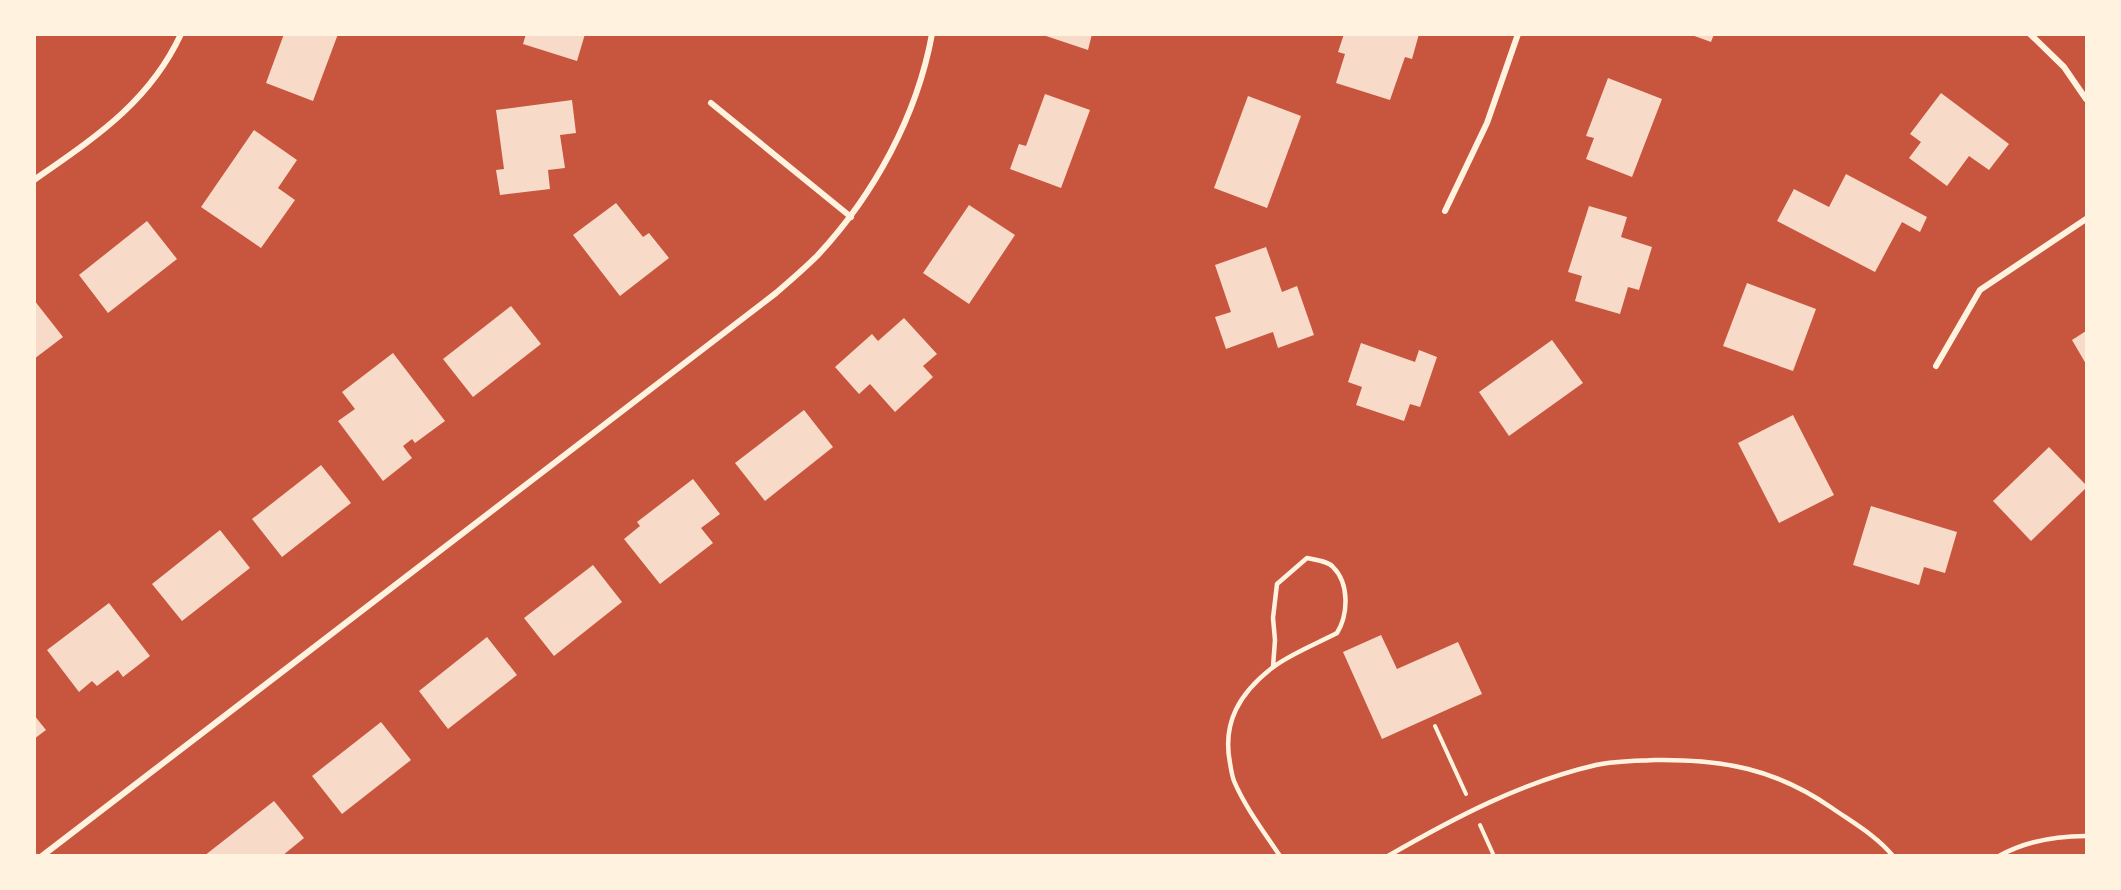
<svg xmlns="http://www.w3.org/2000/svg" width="2121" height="890" font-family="Commissioner,sans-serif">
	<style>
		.building { fill: #f7dbc8 }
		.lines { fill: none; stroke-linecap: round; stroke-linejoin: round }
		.path { stroke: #fff3e0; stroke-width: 4 }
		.service { stroke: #fff3e0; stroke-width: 4.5 }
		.minor { stroke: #fff3e0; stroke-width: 6 }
	</style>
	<rect width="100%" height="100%" fill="#c8553d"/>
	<g class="building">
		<polygon points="284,34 338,34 313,101 266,83"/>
		<polygon points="526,34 585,34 577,61 523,44"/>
		<polygon points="1040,34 1092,34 1088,50"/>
		<polygon points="1344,34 1419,34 1412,59 1405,57 1390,100 1336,83 1345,54 1338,52"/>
		<polygon points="1689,34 1714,34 1711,42"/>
		<polygon points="1608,78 1662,99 1632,177 1586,159 1594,138 1586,136"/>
		<polygon points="1941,93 2009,144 1989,170 1969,156 1947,186 1909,158 1921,142 1910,134"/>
		<polygon points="1045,94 1090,110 1061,188 1010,169 1019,144 1026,146"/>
		<polygon points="1248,96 1301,116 1267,208 1214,188"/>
		<polygon points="572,100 576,133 560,135 565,168 548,170 550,189 500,195 496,170 504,169 496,110"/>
		<polygon points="254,130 297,160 278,188 295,200 261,248 201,207"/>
		<polygon points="1846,174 1927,217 1920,232 1902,222 1875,272 1777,221 1794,189 1829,207"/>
		<polygon points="616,203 643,237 649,233 669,258 620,296 573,235"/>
		<polygon points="969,205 1015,235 969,304 923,273"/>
		<polygon points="1589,206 1627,217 1621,237 1652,247 1639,290 1628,287 1620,314 1575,301 1582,276 1568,272"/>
		<polygon points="147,221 177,259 108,313 79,275"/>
		<polygon points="1266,247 1282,292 1297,286 1314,335 1278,348 1273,332 1226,349 1215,317 1231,312 1215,265"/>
		<polygon points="1747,283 1816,309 1793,371 1723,346"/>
		<polygon points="34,300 63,337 34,359"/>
		<polygon points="511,306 541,344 473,397 443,359"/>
		<polygon points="904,318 937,354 923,366 933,377 895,412 870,384 859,394 835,367 872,334 878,341"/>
		<polygon points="2086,331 2086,364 2072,340"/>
		<polygon points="1552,340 1583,383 1509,436 1479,392"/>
		<polygon points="1361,343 1415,362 1419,350 1437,357 1420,407 1410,404 1404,421 1356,405 1362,387 1348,382"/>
		<polygon points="393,353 445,421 415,443 412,439 403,446 412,458 383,481 338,421 355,409 342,392"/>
		<polygon points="804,410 833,447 765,501 735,463"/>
		<polygon points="1793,415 1834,495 1779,523 1738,443"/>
		<polygon points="2049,447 2086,485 2086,488 2031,541 1993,501"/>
		<polygon points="321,465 351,503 282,557 252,519"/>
		<polygon points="693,479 720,514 701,528 713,543 660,584 624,539 640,526 637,522"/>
		<polygon points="1871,506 1957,532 1945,573 1924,567 1919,585 1853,565"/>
		<polygon points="220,530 250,568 182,621 152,584"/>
		<polygon points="593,565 622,602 554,656 524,618"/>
		<polygon points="109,603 150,656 123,677 118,670 97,686 92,681 79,692 47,650"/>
		<polygon points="1381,635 1397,669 1458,642 1482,694 1382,739 1343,652"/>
		<polygon points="487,637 517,675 448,729 419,691"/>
		<polygon points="34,715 46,730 34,739"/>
		<polygon points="381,722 411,760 342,814 312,776"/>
		<polygon points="274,801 304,838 282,856 204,856"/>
	</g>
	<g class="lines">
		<g class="path">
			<polyline points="1435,726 1466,794"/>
			<polyline points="1480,825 1494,856"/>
		</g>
		<g class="service">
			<path d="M1273 667 1275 640 1273 618 1277 584 1307 558C1315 560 1328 561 1333 567 1350 584 1348 615 1337 633 1318 643 1288 655 1272 668 1240 693 1222 722 1230 763 1231 769 1232 776 1234 781 1245 807 1264 832 1280 856"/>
			<path d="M1388 856C1454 818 1522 782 1596 765 1615 761 1636 761 1655 760 1723 759 1776 769 1832 808 1852 822 1877 836 1893 856"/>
			<path d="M1999 856C2026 841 2056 836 2086 836"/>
		</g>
		<g class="minor">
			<polyline points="2030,34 2064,67 2086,99"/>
			<polyline points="711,103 851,217"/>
			<path d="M34 180C94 138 149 103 181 34"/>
			<polyline points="1445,211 1487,123 1518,34"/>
			<polyline points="1936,366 1980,290 2086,219"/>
			<path d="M42 856 776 293C790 281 804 269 817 256 874 195 917 116 932 34"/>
		</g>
	</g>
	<rect width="2121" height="890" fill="none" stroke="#fff3e0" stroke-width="72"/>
</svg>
